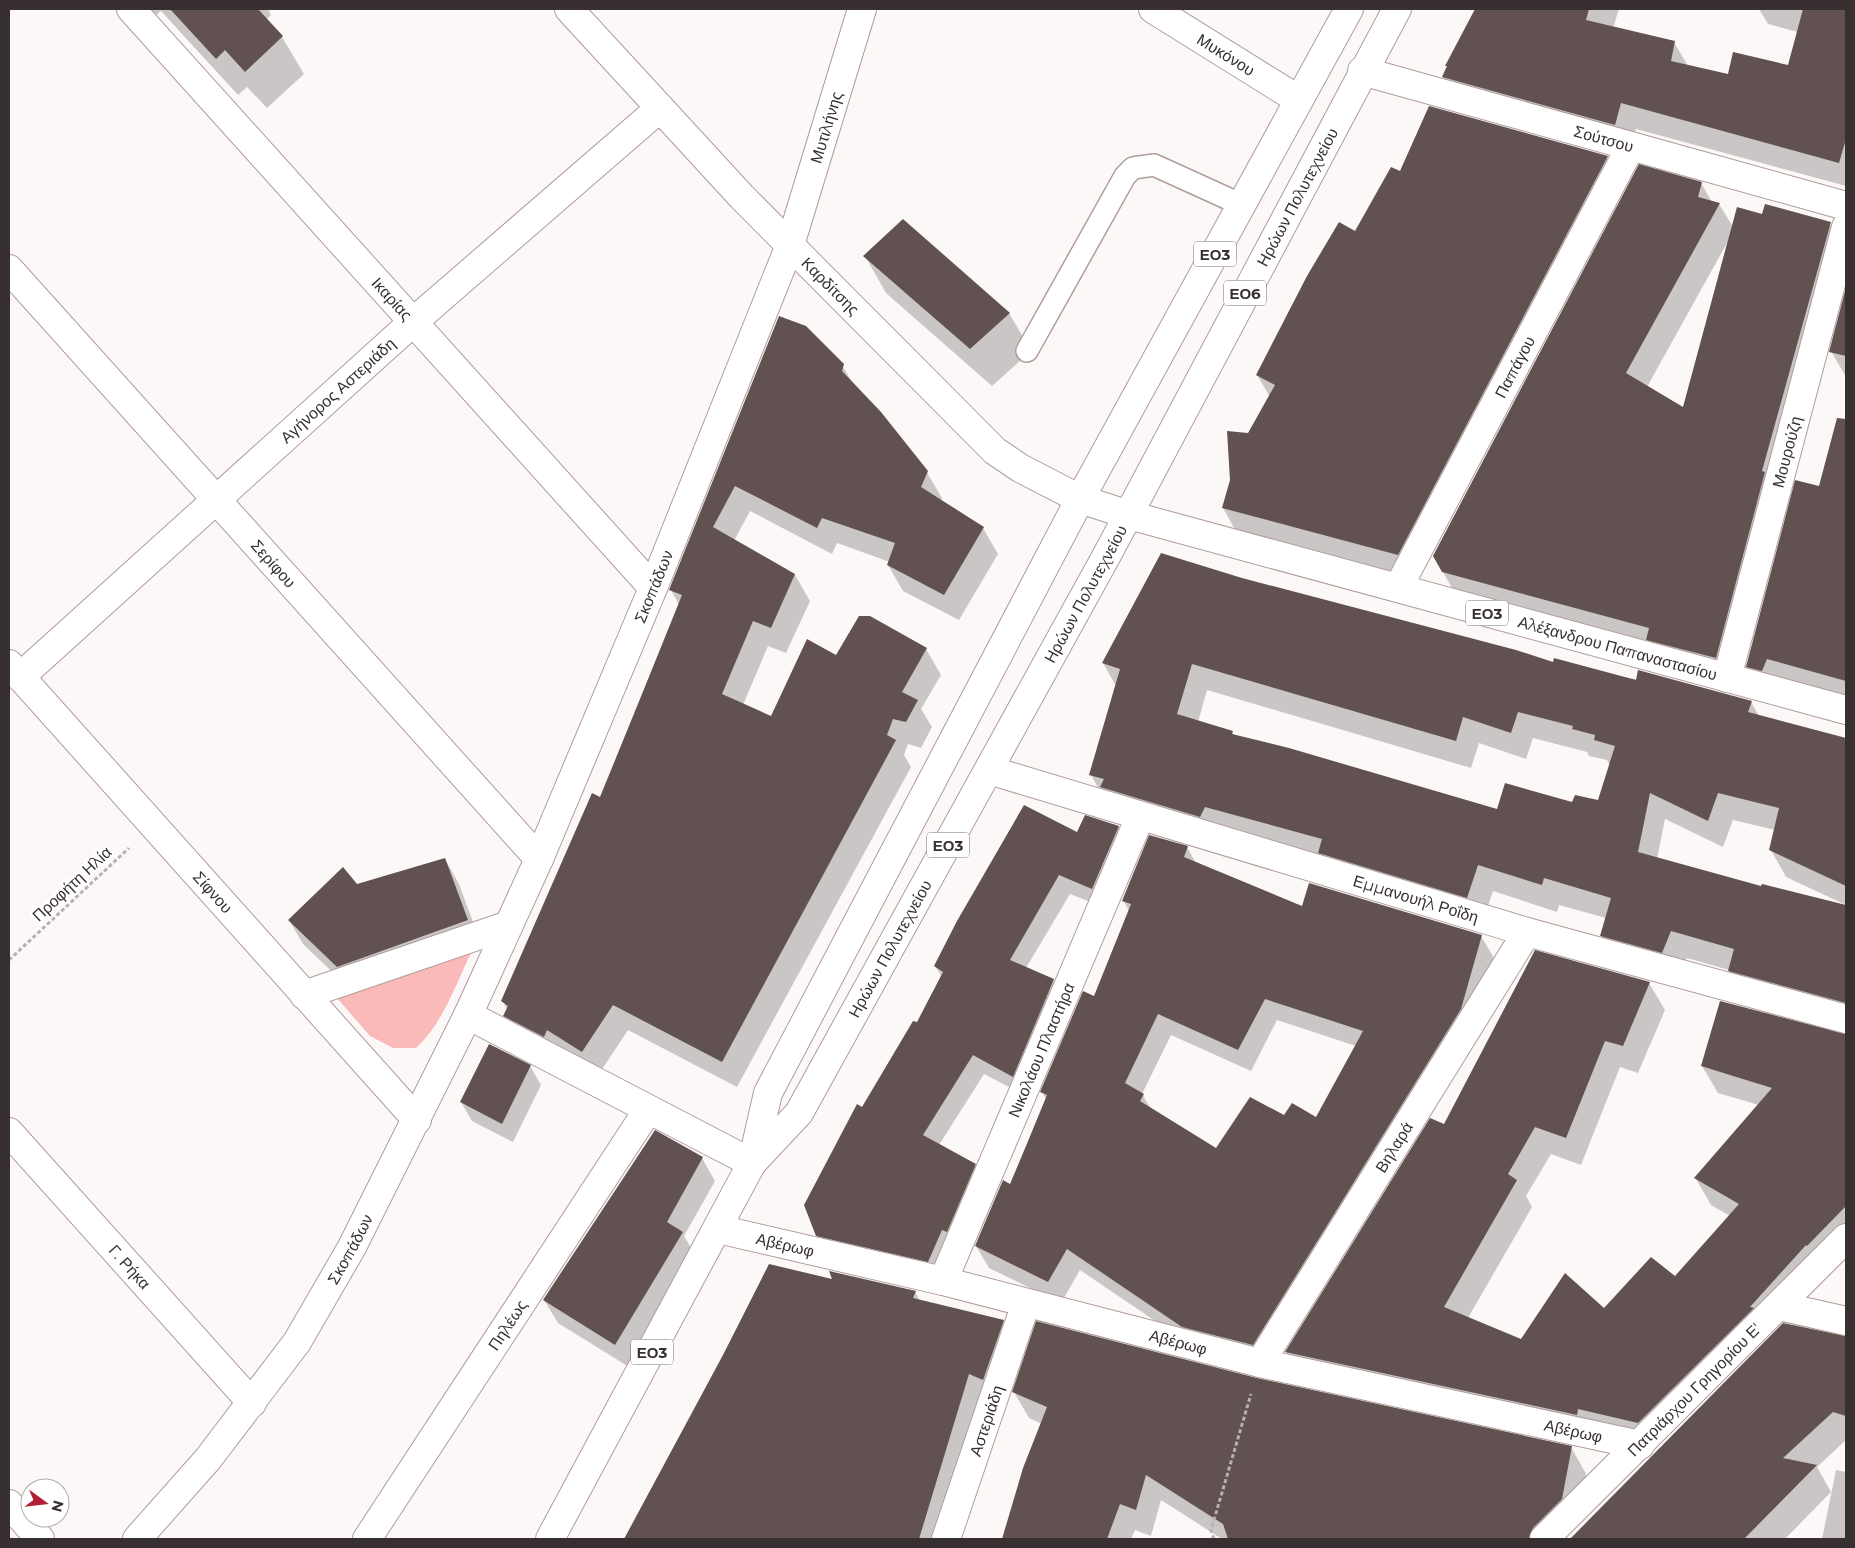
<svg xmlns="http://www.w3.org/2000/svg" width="1855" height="1548" font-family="Montserrat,sans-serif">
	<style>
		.green { fill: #fabab9 }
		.shadow { fill: #0003; fill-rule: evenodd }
		.building { fill: #625151; fill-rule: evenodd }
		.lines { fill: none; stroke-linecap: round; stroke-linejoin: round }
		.lane-casing { stroke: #af9c9b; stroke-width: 24 }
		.street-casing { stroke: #af9c9b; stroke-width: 30 }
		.secondary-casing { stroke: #af9c9b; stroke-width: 30 }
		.primary-casing { stroke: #af9c9b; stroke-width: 30 }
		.path { stroke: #b7b1b1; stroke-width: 3; stroke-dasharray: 4 2.5; stroke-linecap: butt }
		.lane { stroke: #fff; stroke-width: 21 }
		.street { stroke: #fff; stroke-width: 28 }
		.secondary { stroke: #fff; stroke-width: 28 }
		.primary { stroke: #fff; stroke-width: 28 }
		.labels { text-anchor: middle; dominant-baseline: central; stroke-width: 5; stroke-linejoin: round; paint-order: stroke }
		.shield { fill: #fff; stroke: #746e6e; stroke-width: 1 }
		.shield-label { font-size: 15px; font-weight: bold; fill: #383030 }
		.street-label { font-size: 16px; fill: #383030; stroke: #fff }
	</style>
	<rect width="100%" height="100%" fill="#fdf8f8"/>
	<path class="green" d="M471 953C455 986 443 1023 416 1048H393L370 1036 337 998Z"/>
	<g class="shadow">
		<polygon points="150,9 268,9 271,15 266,20 282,37 304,74 267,108 247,87 238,95 161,11 156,15"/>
		<polygon points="1476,9 1619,9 1613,28 1674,42 1688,66 1729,76 1789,67 1798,32 1768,24 1759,9 1846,9 1846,186 1636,129 1630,151 1459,104 1443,77 1448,68 1446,65"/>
		<polygon points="1607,157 1622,183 1413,581 1238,535 1223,508 1248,435 1270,397 1257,375 1355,233 1400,173"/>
		<path d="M1701 183 1712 202 1719 204 1733 227 1763 216 1829 223 1844 249 1731 684 1458 599 1443 572ZM1727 243 1684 409 1647 387Z"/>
		<polygon points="865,256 1009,313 1031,351 992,386 886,293"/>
		<polygon points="1846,292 1846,377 1831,351"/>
		<polygon points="779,317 842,365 855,387 926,471 942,498 941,501 983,528 998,554 959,620 903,591 888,565 890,562 837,543 832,554 750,511 734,541 795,575 810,601 786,653 768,646 743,705 771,717 836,657 926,649 941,675 921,709 932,727 921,748 908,744 904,755 911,767 737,1087 628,1030 597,1077 520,1042 505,1016 507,1010 503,1001 601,798 679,605 671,590"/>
		<polygon points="1834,434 1846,437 1846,702 1762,692 1747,666 1820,488"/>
		<path d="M1241 579 1553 663 1751 702 1759 716 1846 739V905L1786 877 1771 850 1775 830 1733 820 1723 847 1665 819 1657 859 1762 887 1846 906V1025L1745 997 1729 970 1687 958 1678 979 1617 962 1602 936 1606 918 1559 905 1557 912 1493 891 1482 924 1106 802 1091 775 1116 686 1103 663ZM1207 690 1471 768 1479 743 1526 759 1533 738 1587 752 1589 756 1607 760 1610 766 1599 802 1498 811 1235 736 1232 732 1198 722Z"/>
		<polygon points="1119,827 1130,846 1103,907 1070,894 1026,968 1053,980 1065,999 1024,1095 984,1074 939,1145 975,1165 986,1185 939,1280 828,1254 817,1235 863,1108 917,1024 942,977 935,966 1078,834"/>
		<path d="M1187 847 1196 863 1302 908 1481 936 1494 958 1473 1031 1265 1366 1195 1348 1080 1270 1061 1303 989 1268 976 1246 1010 1186 1046 1099 1042 1092 1094 997 1129 911 1123 900ZM1277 1020 1356 1046 1316 1118 1216 1149 1151 1109 1142 1094 1171 1035 1251 1071Z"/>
		<polygon points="445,859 459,884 481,944 352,991 303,944 289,920 356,885"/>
		<polygon points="1649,983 1665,1010 1638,1073 1620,1067 1581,1165 1551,1154 1526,1196 1532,1207 1468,1318 1521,1341 1604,1310 1676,1278 1730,1216 1711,1205 1696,1179 1759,1105 1718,1093 1702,1066 1842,1035 1846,1035 1846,1248 1724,1376 1725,1378 1654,1449 1593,1435 1302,1379 1286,1352 1430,1120 1444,1125"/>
		<polygon points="530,1066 541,1085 513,1142 472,1121 461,1102"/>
		<polygon points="702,1158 715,1181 684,1236 696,1256 629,1367 558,1323 544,1300"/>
		<polygon points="770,1265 834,1280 915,1292 920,1301 1003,1322 1018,1348 942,1539 627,1539"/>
		<polygon points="1846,1337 1846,1440 1817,1467 1831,1492 1785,1539 1571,1539 1733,1374"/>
		<polygon points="1256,1379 1571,1447 1586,1474 1577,1526 1563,1539 1222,1539 1161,1500 1151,1536 1135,1530 1131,1539 1003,1539 1024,1469 1042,1424 1029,1418 1014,1392"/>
		<polygon points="1836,1470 1846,1472 1846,1539 1822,1539"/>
	</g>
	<g class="building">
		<polygon points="170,9 258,9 283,36 245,72 225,50 216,59"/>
		<polygon points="1475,9 1589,9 1586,20 1675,41 1671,61 1728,74 1733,52 1788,65 1803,9 1846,9 1846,139 1839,163 1621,103 1615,125 1442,77 1447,66 1445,66"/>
		<polygon points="1429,106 1608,156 1398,555 1222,508 1230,480 1227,431 1248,433 1275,385 1256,375 1307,276 1339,222 1355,231 1391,167 1400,171"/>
		<polygon points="1639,164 1702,182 1698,197 1720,203 1626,373 1683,407 1737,207 1762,214 1765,204 1831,222 1762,471 1765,472 1716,658 1646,640 1649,628 1442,572 1433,556"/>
		<polygon points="903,219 1010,313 970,349 863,256"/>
		<polygon points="1846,287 1846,356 1829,352"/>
		<polygon points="779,316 806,326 844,364 842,371 881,412 928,471 921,487 984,527 944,595 887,565 895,543 822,518 817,528 735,486 713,527 795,574 771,628 753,621 722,694 771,716 807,639 836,655 859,616 870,616 927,648 902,692 918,700 906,722 893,719 887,735 896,740 722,1062 613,1005 582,1052 547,1030 544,1037 503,1016 508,1006 501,1001 592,793 600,797 642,694 682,595 669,590"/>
		<polygon points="1837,418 1846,419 1846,681 1767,659 1762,671 1746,667 1795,480 1819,486"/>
		<path d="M1161 553 1242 578 1516 650 1553 662 1554 658 1636 680 1638 670 1752 701 1748 712 1846 738V886L1769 850 1779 808 1718 793 1708 821 1650 793 1638 852 1761 886 1762 884 1846 905V1003L1728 971 1734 949 1671 931 1662 953 1600 936 1611 898 1544 878 1542 885 1478 865 1467 898 1318 853 1322 839 1205 807 1200 817 1100 787 1104 779 1089 775 1120 669 1102 663ZM1192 664 1456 741 1463 717 1511 733 1518 712 1573 726 1572 729 1595 735 1594 740 1615 746 1598 800 1575 795 1572 802 1505 783 1497 809 1289 748 1232 734 1233 731 1177 714Z"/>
		<polygon points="1024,805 1077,832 1085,815 1119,826 1092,889 1059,875 1010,960 1054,979 1013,1077 973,1055 923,1135 976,1164 947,1232 942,1230 928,1262 816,1236 804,1205 857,1104 862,1107 913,1021 917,1022 943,972 934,966 957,921"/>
		<path d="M1149 835 1188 846 1184 857 1302 906 1309 883 1482 935 1461 1009 1253 1345 1182 1327 1067 1249 1048 1282 975 1246 1003 1180 1010 1184 1026 1146 1047 1095 1040 1092 1083 991 1094 996 1131 904 1122 901ZM1265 999 1363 1031 1316 1117 1292 1103 1284 1115 1250 1097 1216 1148 1140 1101 1144 1094 1125 1083 1158 1014 1238 1050Z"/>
		<polygon points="445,858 468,920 337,967 288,920 343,867 357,884"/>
		<polygon points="1535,950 1650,982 1623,1046 1605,1041 1566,1138 1535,1127 1508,1174 1517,1180 1444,1307 1521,1339 1565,1273 1604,1308 1651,1257 1675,1276 1739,1204 1694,1178 1772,1088 1701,1066 1720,1001 1846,1034 1846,1206 1807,1246 1806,1245 1750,1307 1754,1308 1638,1423 1578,1409 1577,1415 1285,1352 1430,1118 1444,1124"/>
		<polygon points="489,1044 531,1065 502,1124 460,1102"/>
		<polygon points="655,1130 703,1157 667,1222 683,1232 615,1345 543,1300"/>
		<polygon points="769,1264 832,1279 829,1271 916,1291 913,1298 1004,1320 983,1380 969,1374 919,1539 624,1539 723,1355"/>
		<polygon points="1036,1321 1257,1378 1572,1446 1562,1499 1533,1528 1529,1539 1228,1539 1223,1524 1146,1475 1136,1510 1120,1504 1107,1539 1002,1539 1023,1468 1047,1407 1012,1392"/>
		<polygon points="1783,1323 1846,1336 1846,1416 1833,1412 1783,1458 1817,1465 1744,1539 1570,1539"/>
	</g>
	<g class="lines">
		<defs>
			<polyline id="lane" points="1027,351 1125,176 1133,168 1154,165 1242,205"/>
			<g id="street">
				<path id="s1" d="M131 9 653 588"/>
				<path id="s2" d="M1153 9 1299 100"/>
				<path id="s3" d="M1362 71 1846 206"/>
				<path id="s4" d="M9 269 539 859"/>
				<path id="s5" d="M1398 588 1631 146"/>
				<path id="s6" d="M9 664 417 1120"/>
				<path id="s7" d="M20 677 413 322 660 108"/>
				<path id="s8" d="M1727 678 1846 227"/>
				<path id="s9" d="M989 770 1527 932 1846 1019"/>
				<polyline points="304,995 509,925"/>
				<polyline points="468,1015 752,1163"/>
				<path id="s10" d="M9 1132 252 1403"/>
				<path id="s11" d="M718 1229 943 1281 1260 1363 1640 1445"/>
				<path id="s12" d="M943 1281 1140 817"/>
				<polyline points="1779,1306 1846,1321"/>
				<path id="s13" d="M1260 1363 1527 932"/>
				<polyline points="9,1504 40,1539"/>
				<path id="s14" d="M137 1539 208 1459 297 1342 352 1247 468 1015 539 859 653 588 790 245 862 9"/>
				<path id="s15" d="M367 1539 648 1110"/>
				<path id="s16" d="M946 1539 1026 1303"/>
				<path id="s17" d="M1544 1539 1846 1238"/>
			</g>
			<g id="secondary">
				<path id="s18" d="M569 9 742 197 995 451 1020 468 1080 499"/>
			</g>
			<g id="primary">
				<path id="s19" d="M1080 499 1129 515 1846 710"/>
				<path id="s20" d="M753 1162 799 1113 1108 553 1397 9"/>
				<polyline points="550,1539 752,1163 768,1093 1080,499 1349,9"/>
			</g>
		</defs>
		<use href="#lane" class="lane-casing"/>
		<use href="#street" class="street-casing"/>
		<use href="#secondary" class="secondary-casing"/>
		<use href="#primary" class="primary-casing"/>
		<g class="path">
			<polyline points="9,960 129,848"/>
			<polyline points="1214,1539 1211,1530 1251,1394"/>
		</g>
		<use href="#lane" class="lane"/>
		<use href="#street" class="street"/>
		<use href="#secondary" class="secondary"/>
		<use href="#primary" class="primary"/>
	</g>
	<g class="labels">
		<g class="shield">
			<rect x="1194" y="241.5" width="42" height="25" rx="4"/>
			<rect x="1224" y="280.5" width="42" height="25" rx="4"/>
			<rect x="1466" y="600.5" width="42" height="25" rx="4"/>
			<rect x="927" y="832.5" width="42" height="25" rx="4"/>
			<rect x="631" y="1339.5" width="42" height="25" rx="4"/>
		</g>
		<g class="shield-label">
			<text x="1215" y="254">ΕΟ3</text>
			<text x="1245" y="293">ΕΟ6</text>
			<text x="1487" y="613">ΕΟ3</text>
			<text x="948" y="845">ΕΟ3</text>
			<text x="652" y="1352">ΕΟ3</text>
		</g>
		<g class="street-label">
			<text stroke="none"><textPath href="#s2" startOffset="86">Μυκόνου</textPath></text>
			<text stroke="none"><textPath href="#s14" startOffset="1581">Μυτιλήνης</textPath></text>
			<text stroke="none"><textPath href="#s3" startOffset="251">Σούτσου</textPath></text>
			<text stroke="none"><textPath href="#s20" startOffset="1110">Ηρώων Πολυτεχνείου</textPath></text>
			<text stroke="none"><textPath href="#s18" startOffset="381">Καρδίτσης</textPath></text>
			<text stroke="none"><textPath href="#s1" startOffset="390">Ικαρίας</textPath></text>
			<text stroke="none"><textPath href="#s5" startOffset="250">Παπάγου</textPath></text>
			<text stroke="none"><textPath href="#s7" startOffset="428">Αγήνορος Αστεριάδη</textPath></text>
			<text stroke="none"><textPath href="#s8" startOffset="234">Μουρούζη</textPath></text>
			<text stroke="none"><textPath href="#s4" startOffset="396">Σερίφου</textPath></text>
			<text stroke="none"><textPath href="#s14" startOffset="1090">Σκοπάδων</textPath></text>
			<text stroke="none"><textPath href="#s20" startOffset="660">Ηρώων Πολυτεχνείου</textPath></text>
			<text stroke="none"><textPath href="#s19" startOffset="558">Αλέξανδρου Παπαναστασίου</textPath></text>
			<text transform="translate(72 884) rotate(-43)">Προφήτη Ηλία</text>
			<text stroke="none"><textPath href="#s6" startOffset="306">Σίφνου</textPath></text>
			<text stroke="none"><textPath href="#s9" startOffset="446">Εμμανουήλ Ροΐδη</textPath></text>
			<text stroke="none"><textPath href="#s20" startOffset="255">Ηρώων Πολυτεχνείου</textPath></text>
			<text stroke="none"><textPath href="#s12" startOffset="251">Νικολάου Πλαστήρα</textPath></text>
			<text stroke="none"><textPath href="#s13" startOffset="254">Βηλαρά</textPath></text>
			<text stroke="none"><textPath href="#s11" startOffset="69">Αβέρωφ</textPath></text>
			<text stroke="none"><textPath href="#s14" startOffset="361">Σκοπάδων</textPath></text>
			<text stroke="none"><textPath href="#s10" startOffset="181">Γ. Ρήκα</textPath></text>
			<text stroke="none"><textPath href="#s15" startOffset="256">Πηλέως</textPath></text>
			<text stroke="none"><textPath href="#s11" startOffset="474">Αβέρωφ</textPath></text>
			<text stroke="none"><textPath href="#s17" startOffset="212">Πατριάρχου Γρηγορίου Ε'</textPath></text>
			<text stroke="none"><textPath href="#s16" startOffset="125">Αστεριάδη</textPath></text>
			<text stroke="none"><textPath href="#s11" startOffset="879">Αβέρωφ</textPath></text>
		</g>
	</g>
	<rect width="1855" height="1548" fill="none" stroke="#383030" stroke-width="20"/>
	<g transform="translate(45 1503) rotate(105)"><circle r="24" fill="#ffffff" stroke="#afacac"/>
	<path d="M0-4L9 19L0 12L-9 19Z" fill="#b21f35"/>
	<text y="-8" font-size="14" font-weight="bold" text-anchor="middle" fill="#383030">N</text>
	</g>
</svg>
